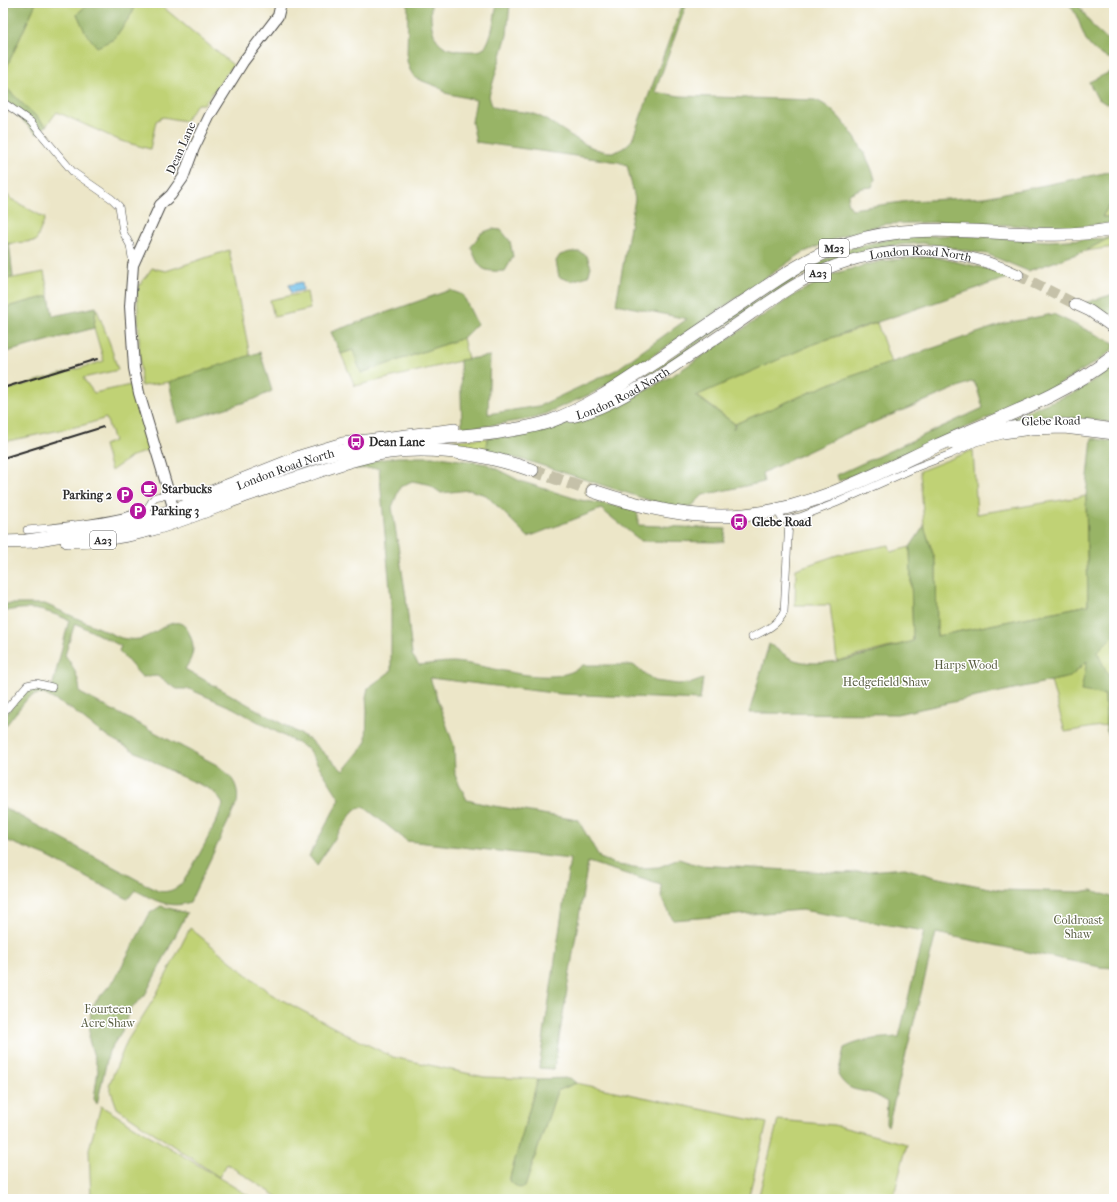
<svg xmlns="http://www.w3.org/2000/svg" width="1117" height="1202" font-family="'IM FELL French Canon',serif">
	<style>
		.green { fill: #c0d275; stroke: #767e50 }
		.forest { fill: #98b466; stroke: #627048 }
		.water { fill: #6cbde7; stroke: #4c7489 }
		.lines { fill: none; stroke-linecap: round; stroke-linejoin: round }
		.primary-tunnel { stroke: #c5c1a9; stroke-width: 11; stroke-dasharray: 11 5.5; stroke-linecap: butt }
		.highway-tunnel { stroke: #c5c1a9; stroke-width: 13; stroke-dasharray: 13 6; stroke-linecap: butt }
		.street-casing { stroke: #484743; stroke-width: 8 }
		.secondary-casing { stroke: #484743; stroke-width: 12 }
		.primary-casing { stroke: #484743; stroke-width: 12 }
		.highway-casing { stroke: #484743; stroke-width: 14 }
		.street { stroke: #fff; stroke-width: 7 }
		.secondary { stroke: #fff; stroke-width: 10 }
		.primary { stroke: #fff; stroke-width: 11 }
		.highway { stroke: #fff; stroke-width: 13 }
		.rail { stroke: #2b2b2b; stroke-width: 2 }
		.labels { text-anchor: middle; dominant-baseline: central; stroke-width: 3; stroke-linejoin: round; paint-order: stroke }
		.shield { fill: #fff; stroke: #6b6b6b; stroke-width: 1 }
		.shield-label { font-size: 11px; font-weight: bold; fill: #2b2b2b }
		.street-label { font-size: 12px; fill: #2b2b2b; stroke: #fff }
		.poi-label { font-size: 12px; font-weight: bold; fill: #2b2b2b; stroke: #fff; text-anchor: start }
		.park-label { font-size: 12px; fill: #585d41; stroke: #fff }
	</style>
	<rect width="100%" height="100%" fill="#fff"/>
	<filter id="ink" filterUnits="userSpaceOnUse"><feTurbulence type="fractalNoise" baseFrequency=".025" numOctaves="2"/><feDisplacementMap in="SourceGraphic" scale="8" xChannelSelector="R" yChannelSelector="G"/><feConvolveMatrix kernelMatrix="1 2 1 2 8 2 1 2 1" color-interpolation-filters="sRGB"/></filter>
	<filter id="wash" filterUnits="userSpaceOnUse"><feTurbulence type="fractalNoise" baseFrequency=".012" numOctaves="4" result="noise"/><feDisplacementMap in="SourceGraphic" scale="16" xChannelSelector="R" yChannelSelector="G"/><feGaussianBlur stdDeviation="0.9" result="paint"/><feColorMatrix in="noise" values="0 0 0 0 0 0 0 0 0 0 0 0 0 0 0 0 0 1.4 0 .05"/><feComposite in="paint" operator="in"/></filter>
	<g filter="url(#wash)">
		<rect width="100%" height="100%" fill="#ece6c8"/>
		<g class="green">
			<polygon points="36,3 89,3 77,14 98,46 114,39 133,12 134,3 158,3 233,65 204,104 197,104 185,121 163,117 156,121 150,149 121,141 57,112 46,126 3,85 3,75"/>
			<polygon points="3,190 11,199 45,218 36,241 3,244"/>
			<polygon points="1114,204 1114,217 1102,217 1108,207"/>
			<polygon points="1114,237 1114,247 1085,251 1109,238"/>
			<polygon points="229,250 250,356 169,382 141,386 137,289 152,268 166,271"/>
			<polygon points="44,272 49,296 3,308 3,280"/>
			<polygon points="307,292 310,309 274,317 270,300"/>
			<polygon points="96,307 110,344 118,370 83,378 94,393 135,384 152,450 132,456 111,471 104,445 114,441 106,418 84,425 3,442 3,391 104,361 94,328"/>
			<polygon points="877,323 891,363 832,383 735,424 696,395 816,343"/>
			<polygon points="463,338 468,359 355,386 341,354 353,350 361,373"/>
			<polygon points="487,438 486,451 418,443"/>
			<polygon points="973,450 977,514 1086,496 1088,605 937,636 936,563 924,526 920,471"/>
			<polygon points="889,545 891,552 910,547 913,641 837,661 830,605 795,605 796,569 837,555"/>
			<polygon points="1114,635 1114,687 1096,652"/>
			<polygon points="1088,660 1105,695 1106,725 1065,732 1051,681 1070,677"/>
			<polygon points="190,928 271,994 350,1036 393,1057 484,1077 538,1079 509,1181 525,1187 557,1091 576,1083 767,1123 748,1199 281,1199 227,1164 219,1177 117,1108 109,1085 127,1041 155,997"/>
			<polygon points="101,1106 254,1199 91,1199 89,1149"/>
			<polygon points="778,1120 834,1125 907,1144 893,1199 758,1199"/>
		</g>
		<g class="forest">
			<polygon points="10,3 36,3 3,75 3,23"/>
			<polygon points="89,3 134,3 133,12 114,39 97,47 85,32 77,14"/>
			<path d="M408 3H431C430 32 433 51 466 51 472 51 480 52 484 48 492 40 495 14 497 3H510L507 35 489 96 492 106C504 112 520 110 534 114 558 123 586 152 611 152 620 152 626 146 632 140L683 3H687L655 92 680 96 815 100C840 108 868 154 875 179L872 187 862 188 849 194 847 202 852 209 909 201 985 197 1114 171V204L1108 207 1102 217H1114V223L1060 229 1009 225 941 222 884 224 845 235 802 253 648 359 593 393 535 418 487 426 462 428 460 360 490 356 488 414 539 406 616 370 687 319 616 304 635 199 627 165 618 162 476 142 472 122 476 100 445 93 441 88 415 78 410 70 407 61Z"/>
			<path d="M1068 3H1077L1094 28 1114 46V60C1076 49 1088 26 1068 3Z"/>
			<polygon points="1110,72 1114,73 1114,103 1106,104 1097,98 1089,82"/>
			<polygon points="3,85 46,126 37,134 11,110 3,115"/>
			<path d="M492 229 501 230 510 241 513 257 505 271C481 272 480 270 471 247L481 233Z"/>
			<polygon points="960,235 1048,241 1109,238 1085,251 1028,271 987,254 922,243 888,246 839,258 799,277 645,378 637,381 804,268 851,248 898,237"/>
			<polygon points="9,243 13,277 3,280 3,244"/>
			<polygon points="570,252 580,252 587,256 591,267 588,276 571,281 559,277 556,261 560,255"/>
			<polygon points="931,256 992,270 1007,278 816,343 696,396 735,424 733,429 737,423 832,383 1006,323 1053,314 1114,343 1114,348 1101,359 1040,396 852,476 839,481 837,475 983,408 977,388 973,381 841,436 762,473 764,482 703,495 691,507 673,508 531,462 486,451 487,438 529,433 583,420 639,394 675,374 796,294 836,273 882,261"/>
			<polygon points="450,290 463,295 477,324 463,338 361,373 353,350 341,354 331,332"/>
			<polygon points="1114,294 1114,321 1084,303"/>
			<polygon points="49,296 53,316 96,307 94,328 3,353 3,308"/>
			<polygon points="260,352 272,391 255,399 178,423 169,382"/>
			<path d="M1114 366V423C1076 417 1038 418 1000 422L1078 391Z"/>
			<path d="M1092 438 1114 442V635L1097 652 1114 687V743L1106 730 1105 695 1081 691 1087 661 1070 677 897 714 749 713 769 644C776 648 783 654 790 658 819 673 882 650 913 641L910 547 924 526 936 563 937 636 1088 605 1086 496Z"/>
			<path d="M397 457H439L487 464 520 481 580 500 635 509 638 515V525L726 529 724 542 641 541 601 509 528 537 486 495 469 490 441 493 428 484 412 481 400 487 392 507 406 597 412 655 419 665C430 664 442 662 453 662 490 664 553 691 583 665H633L655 681 678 684 692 683 703 679 700 700 561 694 430 678 454 746 455 775 467 800 488 805 578 820 600 858 618 865 641 868 659 867 679 859 697 865 845 873 905 868 934 877 1000 890 1080 892 1092 890 1114 898V968L1100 967 936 933 888 1126 886 1123 887 1102C883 1099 878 1096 873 1094 856 1088 849 1093 838 1075L844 1048C862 1039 879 1038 899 1037L924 931 802 910 673 920 662 898 661 885 588 862 554 1069 539 1068 570 859 407 841 364 807 354 810 317 865 309 856 340 799 308 749 233 708 189 689H177L157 676 142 677 119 651 121 646 75 623 65 655C74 667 79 678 80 693L217 765C230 775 240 784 237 803L190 902C170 910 152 899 135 890L128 899 46 856 3 839V807L158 891C167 893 175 890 181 884 189 876 221 815 223 804L216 794 208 788 180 776 103 734 71 709 44 694 34 695 27 699 3 729V719L19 697 32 688 40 686 52 688 69 620C45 610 29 605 3 612V604H45L121 638C127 639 133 640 139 639 159 635 180 605 191 638 196 649 191 660 185 669L309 739 343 771 366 743 367 710 366 697 368 688 391 671V600L379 468 355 469 360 463Z"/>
			<polygon points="161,906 187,913 145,995 130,1009 122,1031 109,1051 97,1104 94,1099 98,1070 89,1040 91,1007 115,979 150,913"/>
			<polygon points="570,1078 576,1083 557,1091 525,1187 519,1188 509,1181 538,1079"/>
		</g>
		<polygon class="water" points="302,282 303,290 291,293 289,285"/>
	</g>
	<g filter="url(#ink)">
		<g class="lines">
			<polyline class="primary-tunnel" points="1018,275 1075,304"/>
			<polyline class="highway-tunnel" points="532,470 593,491"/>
			<defs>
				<g id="street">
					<polyline points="3,9 5,3"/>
					<polyline points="3,102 31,122 73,172 112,199 119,206 123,232 130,245 133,264"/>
					<polyline points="777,510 782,519 785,520 800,517 836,503 917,467 951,454 976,442 1003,435 1031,431 1064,430 1114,436"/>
					<path d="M27 530C49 528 134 520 148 507 151 504 152 499 155 497 169 493 176 497 191 497L302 453 342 441 455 427"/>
					<path d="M752 637C764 631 778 625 784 612L789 520"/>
					<polyline points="3,713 27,685 36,683 52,687"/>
				</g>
				<polyline id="secondary" points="176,517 139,393 134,368 130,306 133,265 160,205 171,195 183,178 194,148 210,115 243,62 278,16 281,3"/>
				<g id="primary">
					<polyline points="1075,304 1090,311 1114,328"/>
					<path id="s1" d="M572 417C602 410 629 393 656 378 688 357 720 336 751 314 775 298 798 281 824 270 887 243 957 245 1018 275"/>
					<path d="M953 444C969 439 985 433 1001 429 1037 421 1077 423 1114 429"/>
				</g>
				<g id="highway">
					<path d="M593 491C641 507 693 520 744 515 812 509 876 474 936 446 997 418 1061 398 1114 356"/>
					<path id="s2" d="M27 541C77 533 127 525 175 510 233 490 289 462 350 449 399 438 450 439 500 432 517 429 535 427 551 421 589 407 623 383 656 361 687 340 717 319 748 299 780 277 812 255 849 243 936 214 1026 246 1114 229"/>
					<path d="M67 541C135 541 182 520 244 496 266 488 288 481 310 474 336 465 362 456 389 452 437 446 487 455 532 470"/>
					<polyline points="3,542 35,541"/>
				</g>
			</defs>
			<use href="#street" class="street-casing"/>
			<use href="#secondary" class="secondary-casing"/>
			<use href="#primary" class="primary-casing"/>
			<use href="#highway" class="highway-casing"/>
			<use href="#street" class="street"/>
			<use href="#secondary" class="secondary"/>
			<use href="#primary" class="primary"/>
			<use href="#highway" class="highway"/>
			<g class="rail">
				<polyline points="3,388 97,359"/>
				<polyline points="3,458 103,427"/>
			</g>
		</g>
	</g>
	<defs>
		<symbol id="bus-disc" viewBox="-11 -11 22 22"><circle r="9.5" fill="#b5179e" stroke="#fff"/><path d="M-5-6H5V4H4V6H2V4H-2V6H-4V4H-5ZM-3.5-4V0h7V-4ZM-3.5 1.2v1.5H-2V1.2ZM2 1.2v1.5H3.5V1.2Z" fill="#fff"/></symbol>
		<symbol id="cafe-disc" viewBox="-11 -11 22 22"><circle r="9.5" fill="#b5179e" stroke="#fff"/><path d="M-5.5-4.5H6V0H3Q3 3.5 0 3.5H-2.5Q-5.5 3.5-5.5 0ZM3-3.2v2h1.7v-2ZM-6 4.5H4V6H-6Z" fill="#fff"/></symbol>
		<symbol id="parking-disc" viewBox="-11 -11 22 22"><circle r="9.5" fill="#b5179e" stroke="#fff"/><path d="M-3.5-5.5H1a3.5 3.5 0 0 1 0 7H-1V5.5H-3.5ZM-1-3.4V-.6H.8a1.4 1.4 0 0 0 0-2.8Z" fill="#fff"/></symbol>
	</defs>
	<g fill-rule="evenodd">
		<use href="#bus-disc" x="346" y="432" width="20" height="20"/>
		<use href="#cafe-disc" x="139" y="479" width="20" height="20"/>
		<use href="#parking-disc" x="115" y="485" width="20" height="20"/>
		<use href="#parking-disc" x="128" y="501" width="20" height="20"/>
		<use href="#bus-disc" x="729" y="512" width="20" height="20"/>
	</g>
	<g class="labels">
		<g class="shield">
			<rect x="819" y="239" width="30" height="18" rx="3"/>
			<rect x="805" y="264" width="26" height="18" rx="3"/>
			<rect x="90" y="531" width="26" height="18" rx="3"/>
		</g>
		<g class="shield-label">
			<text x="834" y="248">M23</text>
			<text x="818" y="273">A23</text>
			<text x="103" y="540">A23</text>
		</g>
		<g class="street-label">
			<text transform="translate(181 148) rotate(-66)">Dean Lane</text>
			<text stroke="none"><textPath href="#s1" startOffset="392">London Road North</textPath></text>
			<text stroke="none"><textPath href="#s1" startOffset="56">London Road North</textPath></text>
			<text transform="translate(1051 421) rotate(-1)">Glebe Road</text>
			<text stroke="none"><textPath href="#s2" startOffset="269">London Road North</textPath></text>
		</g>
		<g class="poi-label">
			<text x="369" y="442">Dean Lane</text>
			<text x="162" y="489">Starbucks</text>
			<text x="112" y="495" text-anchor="end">Parking 2</text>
			<text x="151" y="511">Parking 3</text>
			<text x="752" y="522">Glebe Road</text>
		</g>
		<g class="park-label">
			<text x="966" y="665">Harps Wood</text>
			<text x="886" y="682">Hedgefield Shaw</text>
			<text x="1078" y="920">Coldroast<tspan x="1078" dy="14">Shaw</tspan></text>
			<text x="108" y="1009">Fourteen<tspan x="108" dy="14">Acre Shaw</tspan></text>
		</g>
	</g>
	<rect width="1117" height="1202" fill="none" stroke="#fff" stroke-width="16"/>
</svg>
